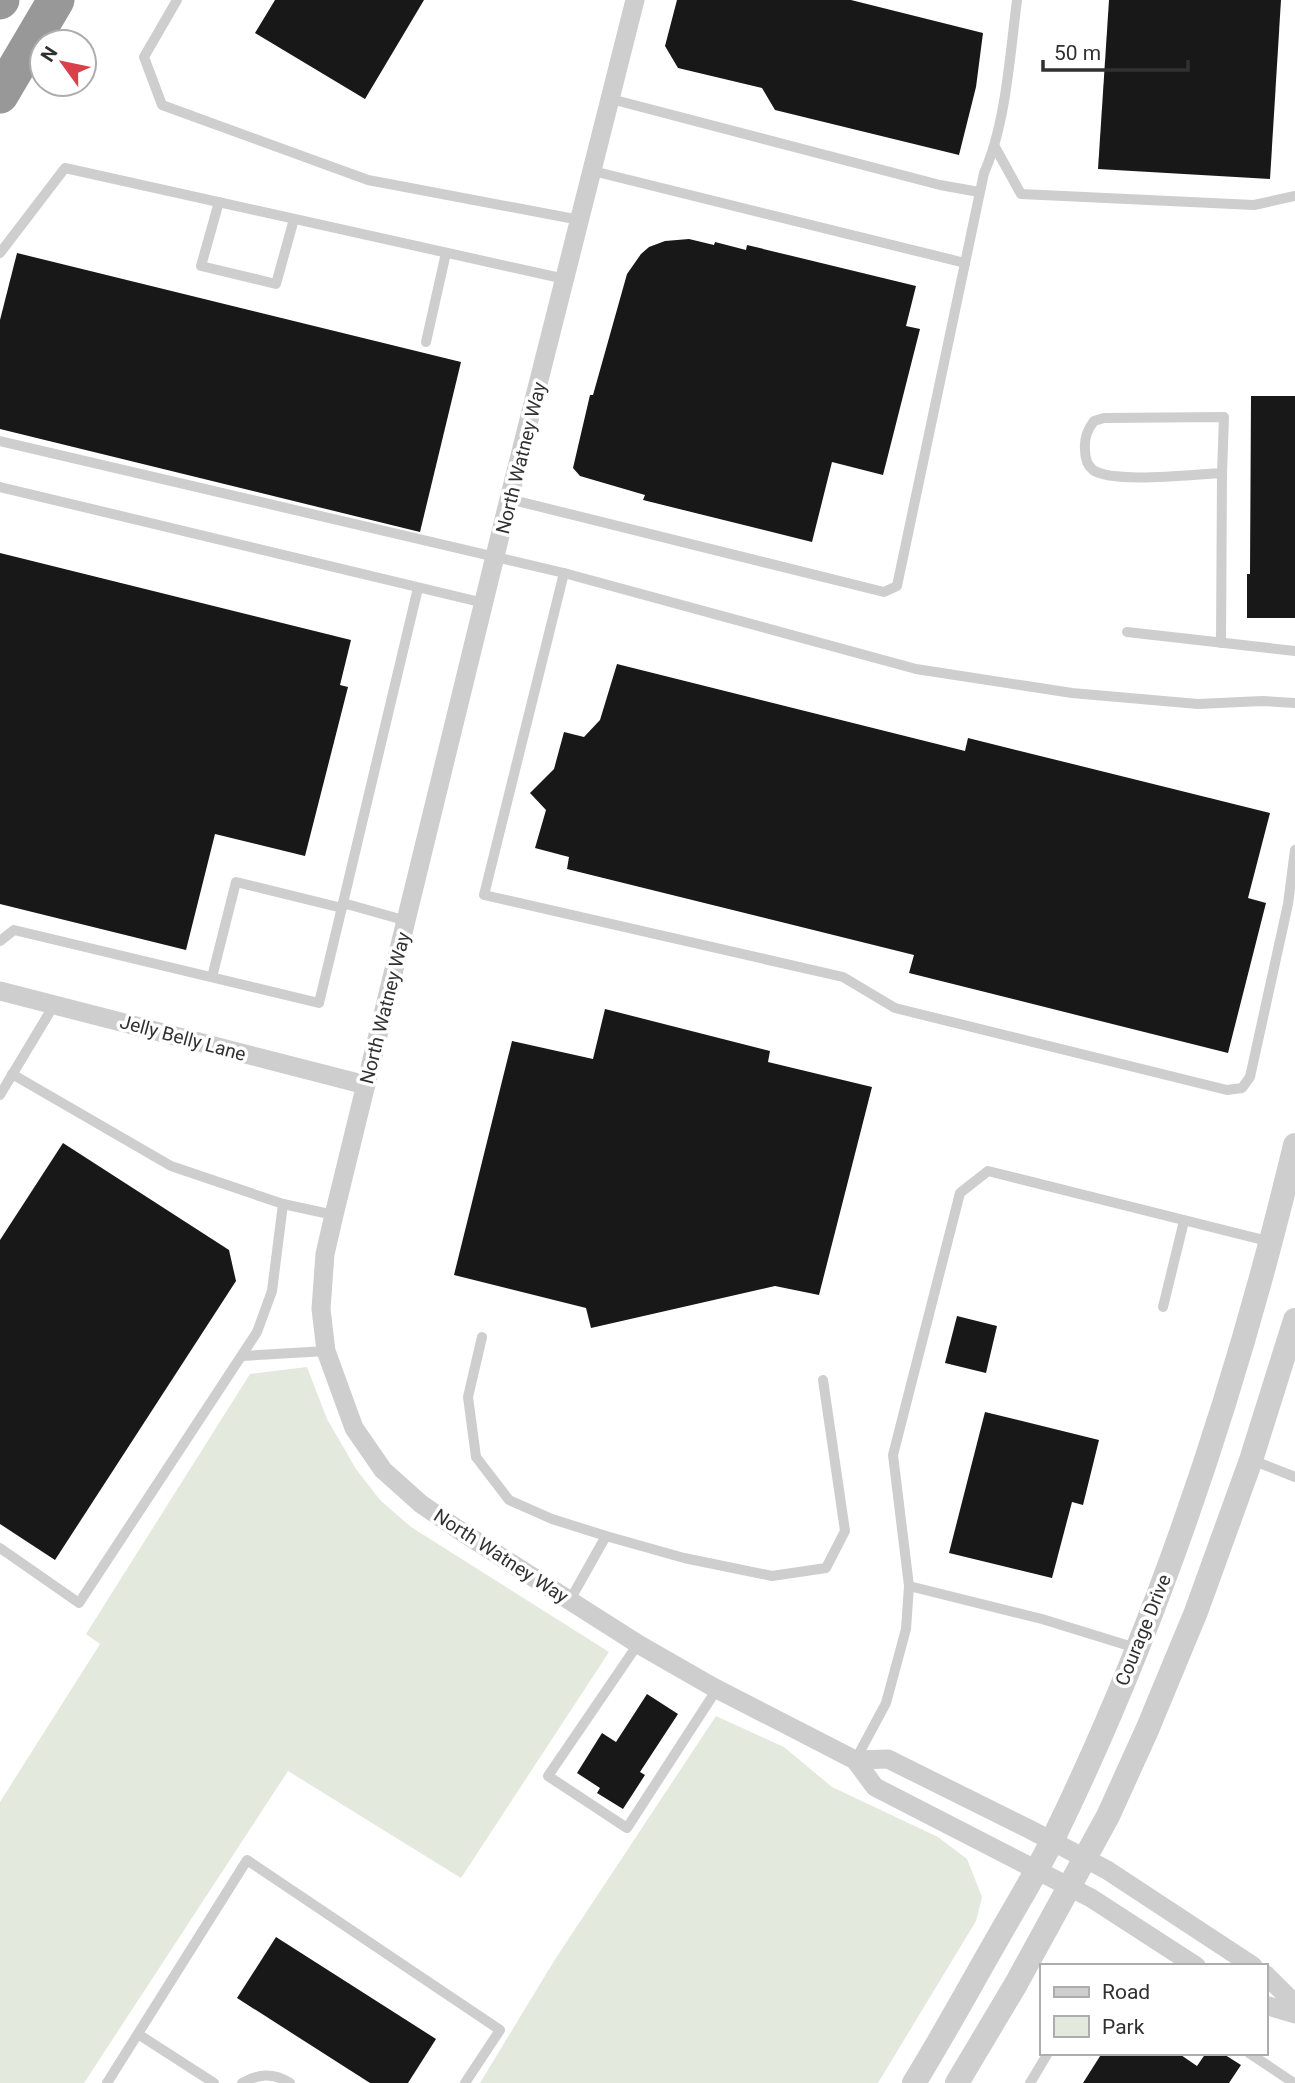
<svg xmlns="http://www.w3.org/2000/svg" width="1295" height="2083" font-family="Roboto,sans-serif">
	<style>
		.green { fill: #e3e9dd }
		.building { fill: #181818 }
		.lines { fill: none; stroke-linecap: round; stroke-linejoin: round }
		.service { stroke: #cecece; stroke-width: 10 }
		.minor { stroke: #cecece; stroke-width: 19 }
		.tertiary { stroke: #cecece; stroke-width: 24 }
		.motorway { stroke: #989898; stroke-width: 37 }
		.labels { text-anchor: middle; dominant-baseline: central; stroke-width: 7; stroke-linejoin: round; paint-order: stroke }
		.street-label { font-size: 19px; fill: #313131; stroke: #fff }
	</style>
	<rect width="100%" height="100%" fill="#fff"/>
	<g class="green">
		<polygon points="307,1367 327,1419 356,1469 380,1500 411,1527 609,1652 461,1878 288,1771 84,2083 0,2083 0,1802 100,1644 86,1634 250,1374"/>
		<polygon points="716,1716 784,1747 832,1787 938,1837 967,1859 982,1897 976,1921 878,2083 480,2083 554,1961"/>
	</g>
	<g class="building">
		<polygon points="275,0 424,0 365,99 255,33"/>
		<polygon points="677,0 851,0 983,33 976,87 959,155 775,110 762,88 678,68 665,46"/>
		<polygon points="1109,0 1281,0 1270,179 1098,169"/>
		<polygon points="689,239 714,245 715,242 746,250 747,245 916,286 906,326 920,329 883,475 832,462 812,542 643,500 645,495 580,476 573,468 590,395 593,395 627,274 641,254 649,247 665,241"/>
		<polygon points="17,253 461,362 420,532 0,429 0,320"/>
		<polygon points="1251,396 1295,396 1295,618 1247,618 1247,574 1250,574"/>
		<polygon points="0,553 351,640 340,685 348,687 305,856 215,834 186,950 0,904"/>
		<polygon points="617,664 965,751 968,738 1270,813 1248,898 1266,903 1228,1053 909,973 914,955 567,869 569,857 535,848 546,810 530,793 554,769 564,732 584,737 600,720"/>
		<polygon points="605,1009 770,1051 768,1062 872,1087 819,1295 775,1286 591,1328 586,1308 454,1275 512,1041 593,1059"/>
		<polygon points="63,1143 229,1250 236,1281 55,1560 0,1524 0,1240"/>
		<polygon points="957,1316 997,1326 986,1373 945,1363"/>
		<polygon points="985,1412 1099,1440 1083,1505 1072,1502 1052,1578 949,1553"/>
		<polygon points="647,1694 678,1714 640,1772 645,1775 623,1809 597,1793 600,1788 577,1773 602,1733 616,1742"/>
		<polygon points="276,1937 436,2039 408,2083 370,2083 237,1998"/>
		<polygon points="1102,2053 1178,2053 1197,2066 1206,2053 1222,2053 1241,2065 1229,2083 1083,2083"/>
	</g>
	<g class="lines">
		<g class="service">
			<polyline points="177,0 144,57 162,105 368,180 580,220"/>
			<polyline points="611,99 940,185 979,192"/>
			<polyline points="995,147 1021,194 1254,205 1295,196"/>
			<polyline points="593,171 965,263"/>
			<polyline points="219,202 201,266 276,284 294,219"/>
			<polyline points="0,253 65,168 565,279"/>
			<polyline points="426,342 446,253"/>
			<polyline points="0,441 564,573 916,669 1072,693 1198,704 1262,701 1295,703"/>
			<polyline points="0,487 484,603"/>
			<path d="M509 499 884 592 897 586 984 173C1006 124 1010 54 1017 0"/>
			<polyline points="564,573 484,895 843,977 895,1008 1227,1090 1242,1088 1250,1077 1288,904 1295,850"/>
			<polyline points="1127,632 1295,651"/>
			<path d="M1221 643 1222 473C1195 474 1114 484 1093 470 1087 465 1085 458 1085 450 1084 438 1087 430 1094 421L1104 418 1224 417 1222 473"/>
			<polyline points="407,921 343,903 418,588"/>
			<polyline points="0,941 14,930 319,1003 343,903"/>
			<polyline points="212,977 236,882 342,908"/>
			<polyline points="12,1074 171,1166 283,1204 334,1215"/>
			<polyline points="0,1095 54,1005"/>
			<polyline points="1163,1307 1184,1221"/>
			<polyline points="482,1337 468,1397 476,1457 509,1500 552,1519 606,1536"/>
			<polyline points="242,1356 326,1351"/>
			<polyline points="1252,1460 1295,1477"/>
			<polyline points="0,1548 79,1603 257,1332 272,1291 283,1204"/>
			<polyline points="570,1600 606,1536 684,1558 772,1576 826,1568 845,1531 823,1380"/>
			<polyline points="638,1644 548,1776 627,1828 717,1689"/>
			<polyline points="1136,1648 1042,1619 909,1586 893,1455 960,1193 988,1171 1271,1242"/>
			<polyline points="856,1759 886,1703 906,1629 909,1586"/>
			<polyline points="138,2034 214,2083"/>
			<polyline points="1249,2053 1294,2083"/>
			<polyline points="107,2083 247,1860 500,2030 465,2083"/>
			<path d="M242 2083C258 2074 273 2072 290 2083"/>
			<polyline points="1030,2083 1048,2053"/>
		</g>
		<g class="minor">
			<polyline points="635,0 509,499 334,1215 325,1254 321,1309 326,1351 354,1428 383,1470 421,1504 462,1532 638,1644 713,1687 855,1760 875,1787 1091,1898 1196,1966"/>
			<polyline points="0,991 366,1085"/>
			<polyline points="855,1760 888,1759 1029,1829 1107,1870 1253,1966"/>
			<polyline points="1265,1974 1295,2004"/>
			<polyline points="1265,2005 1295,2014"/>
		</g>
		<g class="tertiary">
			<path d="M914 2083C943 2036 969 1988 996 1941 1015 1907 1036 1874 1053 1839 1161 1618 1238 1383 1295 1145"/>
			<polyline points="957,2083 1016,1984 1108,1816 1147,1730 1196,1612 1251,1460 1295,1320"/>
		</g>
		<g class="motorway">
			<polyline points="0,1 1,0"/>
			<polyline points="0,95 56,0"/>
		</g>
	</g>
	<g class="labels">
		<g class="street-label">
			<text transform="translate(521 458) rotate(-76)">North Watney Way</text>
			<text transform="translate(385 1008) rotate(-76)">North Watney Way</text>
			<text transform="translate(183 1038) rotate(15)">Jelly Belly Lane</text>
			<text transform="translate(501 1556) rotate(33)">North Watney Way</text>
			<text transform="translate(1143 1630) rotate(-68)">Courage Drive</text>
		</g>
	</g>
	<rect x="1040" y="1964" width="228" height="91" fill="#ffffff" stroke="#adadad" stroke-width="2"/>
	<rect x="1054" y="1987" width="35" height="10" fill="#cecece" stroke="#adadad" stroke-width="2"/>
	<text x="1102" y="1999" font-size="21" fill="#313131">Road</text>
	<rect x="1054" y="2016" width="35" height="21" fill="#e3e9dd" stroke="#adadad" stroke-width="2"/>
	<text x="1102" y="2034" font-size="21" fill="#313131">Park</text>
	<g transform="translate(63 63) rotate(303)"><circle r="33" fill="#ffffff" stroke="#adadad" stroke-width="2"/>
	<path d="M0-5L12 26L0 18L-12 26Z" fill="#da4049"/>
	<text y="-10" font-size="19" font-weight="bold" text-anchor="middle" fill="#313131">N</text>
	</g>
	<path d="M1043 60v10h145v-10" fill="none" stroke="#313131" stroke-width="3.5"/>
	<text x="1054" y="60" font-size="21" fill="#313131" stroke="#ffffff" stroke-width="5" paint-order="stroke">50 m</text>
</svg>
